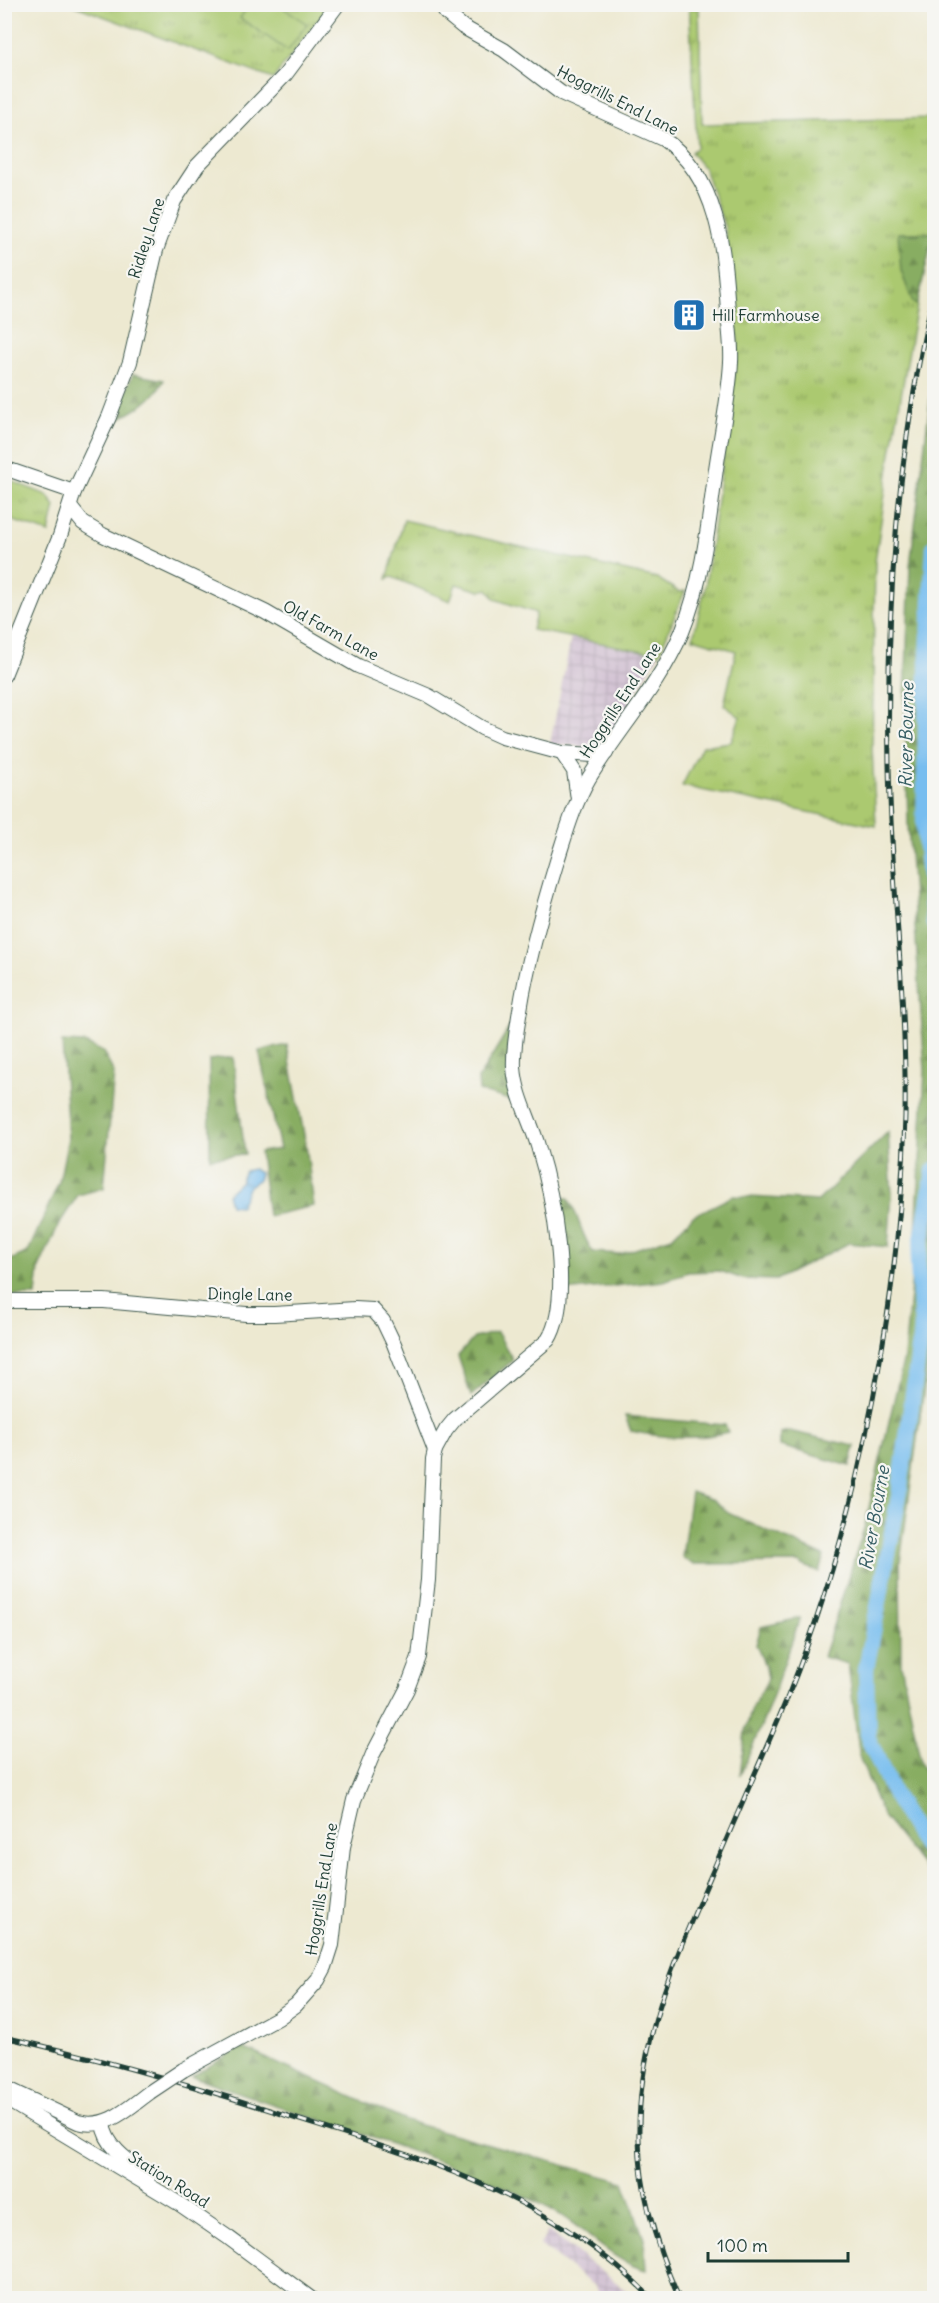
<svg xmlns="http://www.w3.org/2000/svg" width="939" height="2303" font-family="Delius,sans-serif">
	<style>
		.industrial { fill: url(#industrial-grid) }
		.grass { fill: url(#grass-tufts); stroke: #658352; stroke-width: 1.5 }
		.forest { fill: url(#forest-firs); stroke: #54754b; stroke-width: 1.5 }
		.pitch { fill: #abc970; stroke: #658352; stroke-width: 1.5 }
		.water { fill: url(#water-ripples); stroke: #4b7d92; stroke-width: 1.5 }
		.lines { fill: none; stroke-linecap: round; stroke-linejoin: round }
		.river { stroke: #77bdef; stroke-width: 16 }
		.minor-casing { stroke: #3e574c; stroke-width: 16 }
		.minor { stroke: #fff; stroke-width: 14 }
		.rail-casing { stroke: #1f3d34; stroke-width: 5 }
		.rail { stroke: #f6f6f2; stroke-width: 3; stroke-dasharray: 9; stroke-linecap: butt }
		.minor-bridge-casing { stroke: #3e574c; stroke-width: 16; stroke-linecap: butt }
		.minor-bridge { stroke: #fff; stroke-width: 14 }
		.labels { text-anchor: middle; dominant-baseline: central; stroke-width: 4.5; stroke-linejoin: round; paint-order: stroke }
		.street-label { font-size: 16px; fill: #1f3d34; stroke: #f6f6f2 }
		.poi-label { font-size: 16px; fill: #1f3d34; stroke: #f6f6f2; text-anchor: start }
		.water-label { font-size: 18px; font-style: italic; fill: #355d63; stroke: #f6f6f2 }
	</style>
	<defs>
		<pattern id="industrial-grid" width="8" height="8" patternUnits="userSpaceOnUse" patternTransform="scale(1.5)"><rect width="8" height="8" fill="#cfbdd0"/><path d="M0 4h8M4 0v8" fill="none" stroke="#b1a3b3"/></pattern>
		<pattern id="grass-tufts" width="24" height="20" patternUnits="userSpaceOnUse" patternTransform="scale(1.5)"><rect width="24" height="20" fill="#abc970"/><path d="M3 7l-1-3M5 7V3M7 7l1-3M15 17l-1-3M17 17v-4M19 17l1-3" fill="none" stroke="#8ba45d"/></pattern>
		<pattern id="forest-firs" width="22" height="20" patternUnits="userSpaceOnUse" patternTransform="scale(1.5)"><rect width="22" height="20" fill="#88ad62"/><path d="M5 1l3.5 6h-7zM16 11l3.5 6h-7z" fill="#6f8e52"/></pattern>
		<pattern id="water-ripples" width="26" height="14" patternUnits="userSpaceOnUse" patternTransform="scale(1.5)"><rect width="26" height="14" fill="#77bdef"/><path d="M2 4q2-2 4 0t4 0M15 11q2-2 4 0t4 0" fill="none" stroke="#619bc2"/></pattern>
	</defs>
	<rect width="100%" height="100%" fill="#f6f6f2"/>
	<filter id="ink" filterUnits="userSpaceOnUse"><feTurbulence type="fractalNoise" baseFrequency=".0167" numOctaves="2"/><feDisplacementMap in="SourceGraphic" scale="12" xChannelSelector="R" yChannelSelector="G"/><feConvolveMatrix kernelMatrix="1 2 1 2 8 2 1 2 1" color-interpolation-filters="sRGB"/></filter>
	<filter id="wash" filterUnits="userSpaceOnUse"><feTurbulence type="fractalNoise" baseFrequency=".008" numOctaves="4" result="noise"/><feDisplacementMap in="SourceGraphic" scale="24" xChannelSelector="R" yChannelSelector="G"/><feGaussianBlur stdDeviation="1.35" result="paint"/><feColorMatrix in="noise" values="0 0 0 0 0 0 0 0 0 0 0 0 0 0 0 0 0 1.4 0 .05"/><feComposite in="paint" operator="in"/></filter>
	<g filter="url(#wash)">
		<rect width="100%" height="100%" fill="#ede9d1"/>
		<g class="industrial">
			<polygon points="571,638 659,654 601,748 550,744"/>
			<polygon points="548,2231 625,2289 634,2298 601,2298 594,2286 540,2245"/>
		</g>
		<g class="grass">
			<polygon points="699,4 702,124 934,118 934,233 898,233 913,303 917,305 891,453 875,562 872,748 876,826 682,786 702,746 731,742 740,717 724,705 736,651 693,638 705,588 738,345 725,228 704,168 691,152 697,147 689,5"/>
			<polygon points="73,5 330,5 273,79"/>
			<polygon points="4,478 47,495 55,506 49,533 5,518"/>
			<polygon points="404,520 657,578 679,592 685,591 659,654 532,630 536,613 495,599 488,589 480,591 456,584 450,601 392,577 387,579"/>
		</g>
		<g class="forest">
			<polygon points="898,233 934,233 917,305 913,303 901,271"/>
			<polygon points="934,369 934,1316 900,1562 901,1664 921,1764 934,1789 934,1878 925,1869 883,1816 860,1759 848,1664 823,1657 865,1525 904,1357 916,1235 925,1070 908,825 905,699 910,566"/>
			<path d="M133 374 164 380C153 402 134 411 113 422Z"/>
			<polygon points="512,1023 507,1070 513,1101 479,1091 478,1079"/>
			<polygon points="62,1042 85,1043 103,1052 114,1073 104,1188 78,1195 59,1224 39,1268 36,1296 5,1296 4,1263 28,1252 59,1182 68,1139"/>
			<polygon points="287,1045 306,1145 314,1206 268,1216 260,1152 280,1149 259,1051"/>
			<polygon points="233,1057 245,1154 210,1158 209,1060"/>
			<path d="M888 1132 892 1195 888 1247 849 1243 776 1280 743 1279 720 1271 688 1272 664 1281 565 1291 557 1197 568 1198C579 1216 581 1235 593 1252L620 1254 672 1237 693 1216 733 1196 818 1201Z"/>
			<polygon points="497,1332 513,1360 471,1396 458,1356 474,1338"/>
			<path d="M625 1416 725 1425 728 1432C697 1440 661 1438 631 1431Z"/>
			<polygon points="789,1431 855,1446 850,1466 780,1446 780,1433"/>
			<polygon points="691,1492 713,1500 730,1514 824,1556 819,1572 798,1563 692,1564 682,1557"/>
			<polygon points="800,1618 767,1712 740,1776 745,1731 752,1709 768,1679 766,1668 756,1645 761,1627"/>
			<path d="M241 2047 406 2121 624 2182 644 2239 646 2270C612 2262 588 2231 559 2214 541 2203 520 2194 501 2186 401 2143 295 2114 192 2076Z"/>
		</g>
		<polygon class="pitch" points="249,5 279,5 307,24 288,51 240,18"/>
		<polygon class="water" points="253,1169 260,1173 258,1180 249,1186 240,1206 230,1205 227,1194 240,1182 245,1171"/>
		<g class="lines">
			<g class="river">
				<polyline points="934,547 927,675 924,827 934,923"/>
				<polyline points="934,1170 918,1263 922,1328 899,1496 866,1669 868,1738 894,1795 924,1846 934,1856"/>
			</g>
		</g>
	</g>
	<g filter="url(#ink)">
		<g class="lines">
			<defs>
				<g id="minor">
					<polyline points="4,468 74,492"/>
					<polyline points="70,507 83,523 103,535 265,612 358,666 429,696 482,728 502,737 562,753 593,755 606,753"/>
					<polyline points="4,675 60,536 74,492 109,417 130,362 156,250 174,201 197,166 285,75 338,4"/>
					<polyline points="562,753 574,771 578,799"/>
					<polyline points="4,1301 104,1301 246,1314 274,1314 355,1309 373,1310 383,1321 394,1344 435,1450"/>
					<path d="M183 2070 278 2018 296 2005 318 1980 325 1967 332 1945 343 1847 354 1800 373 1754 407 1689 419 1657 428 1580 433 1459 435 1450 446 1430 455 1419 548 1340C574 1299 552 1192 538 1146 530 1119 516 1096 514 1067 513 1048 517 1028 520 1010 528 959 542 910 557 861 566 833 574 804 589 778 619 729 659 686 682 632 702 583 708 529 715 476 720 439 729 400 731 362 732 346 729 328 728 311 724 251 719 176 663 139L561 93 504 50 463 27 446 13 440 4"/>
					<path d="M4 2087 78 2122C107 2130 128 2108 150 2092"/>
					<polyline points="4,2098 178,2203 229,2238 310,2298"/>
					<path d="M103 2123C105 2147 131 2163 149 2176"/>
				</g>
			</defs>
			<use href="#minor" class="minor-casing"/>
			<use href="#minor" class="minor"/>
			<defs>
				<g id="rail">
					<path d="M4 2037C102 2059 199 2087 294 2118 425 2160 553 2196 651 2298"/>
					<path d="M679 2298C657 2248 640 2195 639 2139 637 2047 672 1965 708 1882 731 1828 755 1774 778 1720 810 1645 836 1564 855 1484 883 1363 902 1241 905 1116 907 998 891 882 889 765 886 603 897 450 934 292"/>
				</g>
			</defs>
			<use href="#rail" class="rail-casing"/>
			<use href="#rail" class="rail"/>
			<defs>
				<polyline id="minor-bridge" points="150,2092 183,2070"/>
			</defs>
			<use href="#minor-bridge" class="minor-bridge-casing"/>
			<use href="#minor-bridge" class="minor-bridge"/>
		</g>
	</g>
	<defs>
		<symbol id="building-square" viewBox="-11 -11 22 22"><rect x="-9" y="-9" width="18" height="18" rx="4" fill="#1f6fb2" stroke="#f6f6f2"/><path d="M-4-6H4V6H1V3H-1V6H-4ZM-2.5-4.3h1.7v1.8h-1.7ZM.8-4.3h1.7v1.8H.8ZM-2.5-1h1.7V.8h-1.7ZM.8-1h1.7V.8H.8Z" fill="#fff"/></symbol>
	</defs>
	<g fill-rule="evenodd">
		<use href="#building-square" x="670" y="296" width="38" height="38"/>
	</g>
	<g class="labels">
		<g class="street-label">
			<text transform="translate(618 100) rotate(27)">Hoggrills End Lane</text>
			<text transform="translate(146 238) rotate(-72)">Ridley Lane</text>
			<text transform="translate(331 630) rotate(29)">Old Farm Lane</text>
			<text transform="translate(620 700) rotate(-57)">Hoggrills End Lane</text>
			<text transform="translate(250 1294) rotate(1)">Dingle Lane</text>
			<text transform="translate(321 1889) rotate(-81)">Hoggrills End Lane</text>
			<text transform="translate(169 2179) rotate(32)">Station Road</text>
		</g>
		<g class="poi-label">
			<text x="712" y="315">Hill Farmhouse</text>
		</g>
		<g class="water-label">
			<text transform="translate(906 735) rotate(-89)">River Bourne</text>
			<text transform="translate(874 1518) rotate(-80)">River Bourne</text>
		</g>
	</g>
	<rect width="939" height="2303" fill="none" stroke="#f6f6f2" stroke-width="24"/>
	<path d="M708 2252v9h140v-9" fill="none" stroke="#1f3d34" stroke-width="3"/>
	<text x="717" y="2252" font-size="18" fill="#1f3d34" stroke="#f6f6f2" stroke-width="4.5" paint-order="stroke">100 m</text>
</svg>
